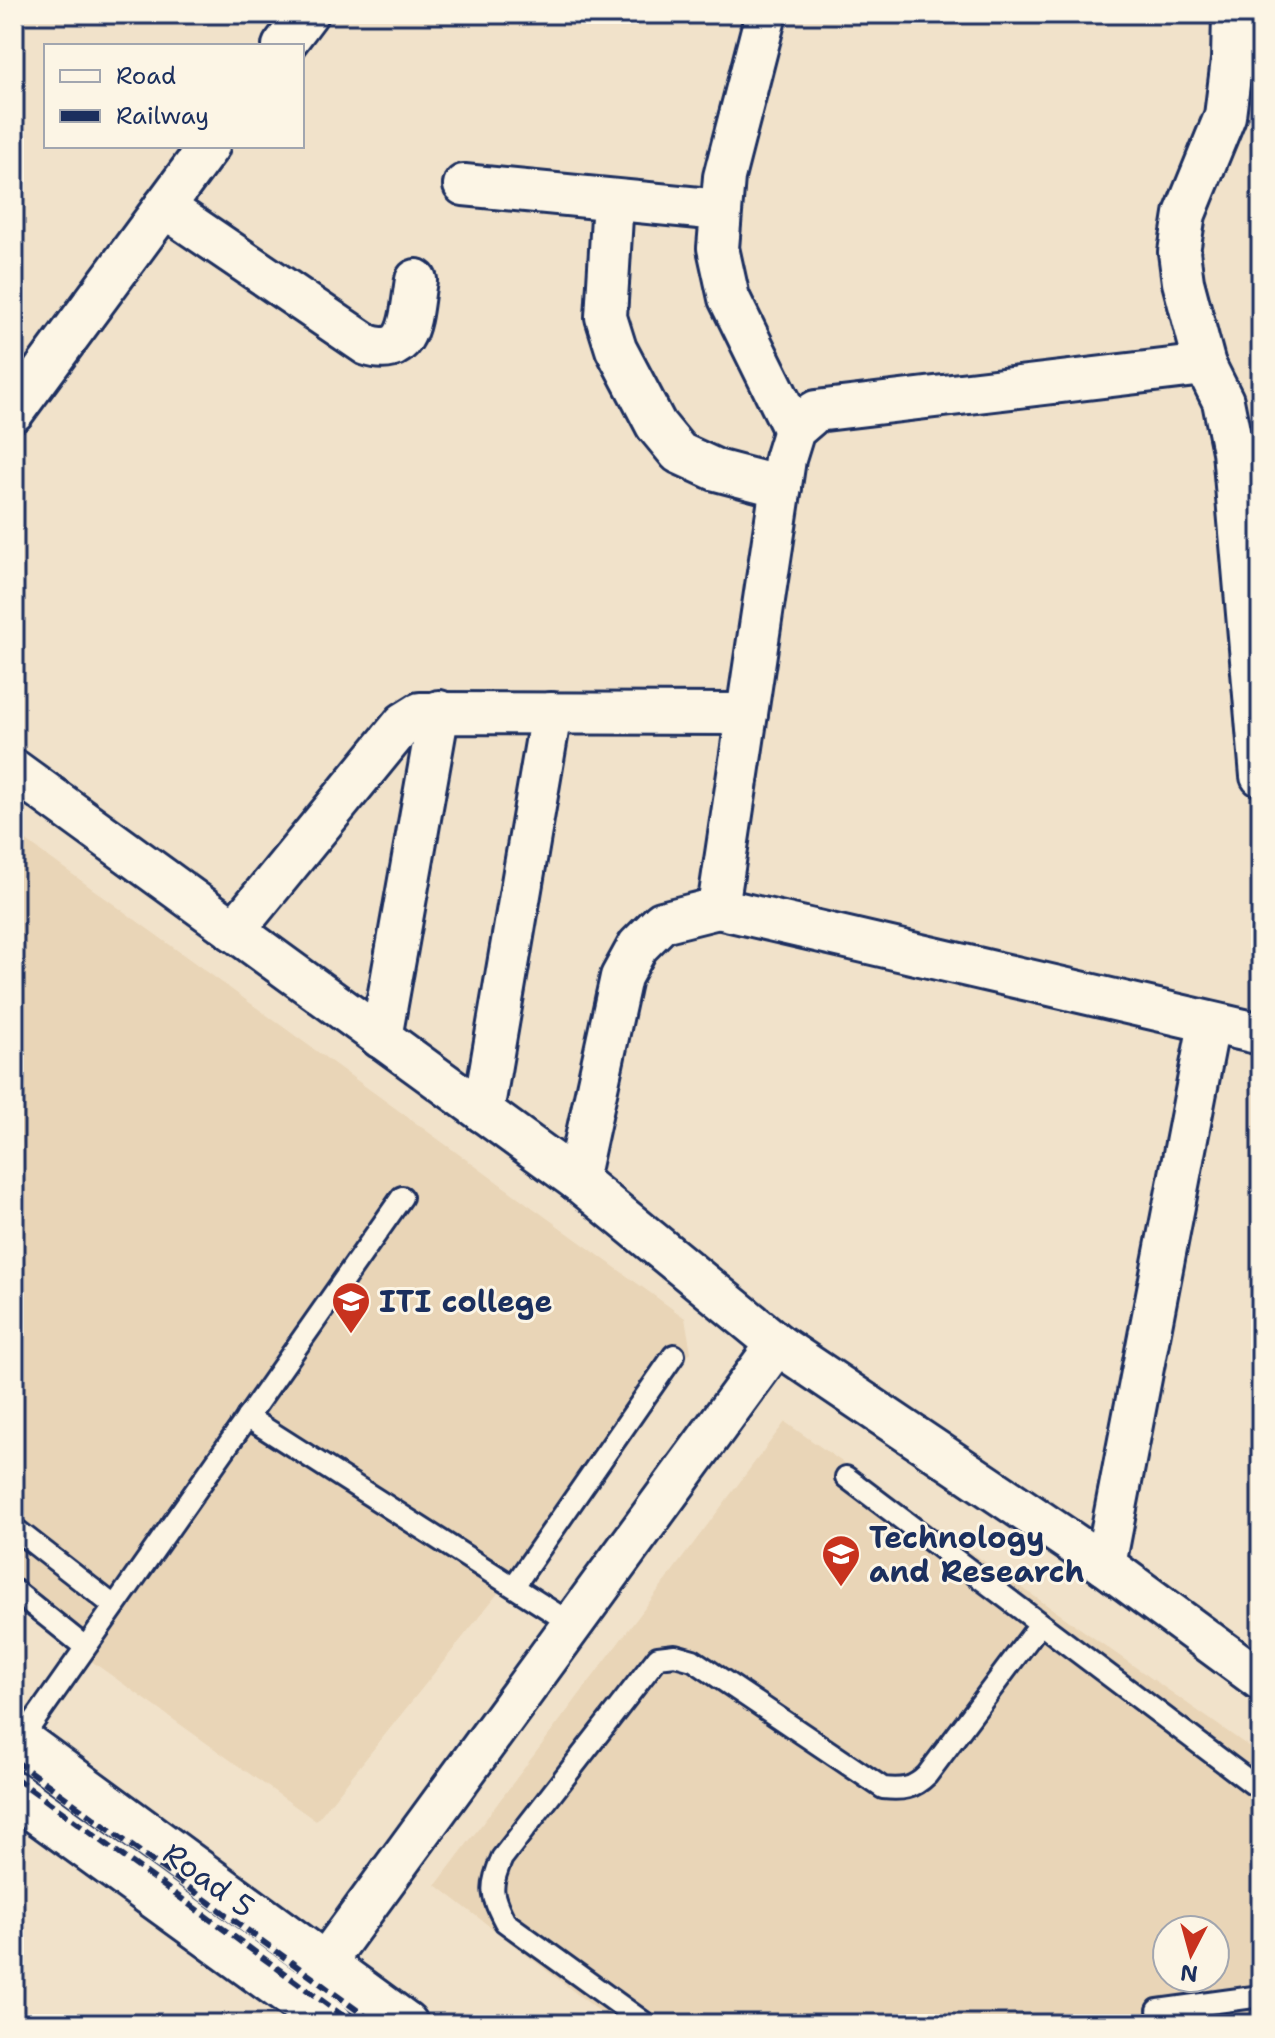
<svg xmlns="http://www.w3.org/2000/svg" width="1275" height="2038" font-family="'Shantell Sans',sans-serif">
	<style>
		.built { fill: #e9d5b7; fill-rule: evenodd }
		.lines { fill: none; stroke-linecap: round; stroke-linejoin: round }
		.lane-casing { stroke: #1b2f5e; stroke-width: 26 }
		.street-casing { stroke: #1b2f5e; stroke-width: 46 }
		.secondary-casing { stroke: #1b2f5e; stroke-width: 50 }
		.lane { stroke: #fcf5e5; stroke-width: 20 }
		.street { stroke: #fcf5e5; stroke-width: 40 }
		.secondary { stroke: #fcf5e5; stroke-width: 44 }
		.rail { stroke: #1b2f5e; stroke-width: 6; stroke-dasharray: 12 6; stroke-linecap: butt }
		.labels { text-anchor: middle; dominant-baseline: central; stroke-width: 6; stroke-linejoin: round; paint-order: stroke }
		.poi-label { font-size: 30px; font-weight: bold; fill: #1b2f5e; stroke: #fcf5e5; text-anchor: start }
		.street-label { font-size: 30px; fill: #1b2f5e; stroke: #fcf5e5 }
	</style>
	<rect width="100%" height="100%" fill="#f1e2ca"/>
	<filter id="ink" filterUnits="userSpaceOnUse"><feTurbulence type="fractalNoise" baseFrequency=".0125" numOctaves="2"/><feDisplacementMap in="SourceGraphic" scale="16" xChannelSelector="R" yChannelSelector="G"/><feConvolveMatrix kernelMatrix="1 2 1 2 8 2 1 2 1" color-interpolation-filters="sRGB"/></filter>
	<g filter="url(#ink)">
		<g class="built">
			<polygon points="14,832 685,1318 691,1352 316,1821 14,1606"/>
			<path d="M785 1422 1261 1755V2024H616L436 1885ZM1167 1930H1215V1978H1167Z"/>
		</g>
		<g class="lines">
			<defs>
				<g id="lane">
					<polyline points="247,1417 572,1624"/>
					<polyline points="846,1477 1253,1784"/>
					<polyline points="14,1528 114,1606"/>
					<polyline points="514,1586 674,1355"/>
					<polyline points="14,1590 85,1647"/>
					<polyline points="20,1741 402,1197"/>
					<polyline points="1158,2010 1261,1996"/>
					<path d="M646 2024 505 1922C491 1895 489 1887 502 1858L658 1657 675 1655 693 1660 883 1788C902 1790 913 1789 927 1775L1040 1624"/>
				</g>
				<g id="street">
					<polyline points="766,14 724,177 718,248 729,298 794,430"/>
					<polyline points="1233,14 1232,60 1225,116 1185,214 1179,252 1183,282 1205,365 1223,401 1233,451 1261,776"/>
					<polyline points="283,46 307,14"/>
					<polyline points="464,185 720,210"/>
					<polyline points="613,200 606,317 616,349 656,425 679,453 716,470 781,487"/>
					<path d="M164 207 367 345C413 360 410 313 416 280"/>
					<polyline points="14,411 209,146"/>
					<polyline points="14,770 577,1180 777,1344 1105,1565 1261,1680"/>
					<polyline points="718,908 1261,1034"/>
					<polyline points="234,931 404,723 420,713 747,714"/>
					<polyline points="381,1038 439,711"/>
					<polyline points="483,1112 551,713"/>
					<polyline points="577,1180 621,977 638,946 662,922 718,908 785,459 794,430 816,411 1205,365"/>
					<polyline points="1105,1565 1209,1024"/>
					<polyline points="305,1990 777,1344"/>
				</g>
				<g id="secondary">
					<polyline points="14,1737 405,2024"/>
					<polyline points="14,1794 331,2024"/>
				</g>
			</defs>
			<use href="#lane" class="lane-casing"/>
			<use href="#street" class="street-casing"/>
			<use href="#secondary" class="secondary-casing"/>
			<use href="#lane" class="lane"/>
			<use href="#street" class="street"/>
			<use href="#secondary" class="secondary"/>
			<g class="rail">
				<polyline points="14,1760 376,2024"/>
				<polyline points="14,1777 354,2024"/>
			</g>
		</g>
	</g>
	<defs>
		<symbol id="university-pin" viewBox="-11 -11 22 30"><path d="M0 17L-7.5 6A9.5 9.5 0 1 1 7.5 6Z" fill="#c8321e" stroke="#fcf5e5"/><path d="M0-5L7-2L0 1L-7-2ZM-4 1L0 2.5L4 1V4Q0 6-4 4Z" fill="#fff"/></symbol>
	</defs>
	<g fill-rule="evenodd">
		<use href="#university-pin" x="329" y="1279" width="44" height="60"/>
		<use href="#university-pin" x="819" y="1532" width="44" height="60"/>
	</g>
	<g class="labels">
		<g class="poi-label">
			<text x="379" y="1301">ITI college</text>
			<text x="869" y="1537">Technology<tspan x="869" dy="34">and Research</tspan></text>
		</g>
		<g class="street-label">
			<text transform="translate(209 1880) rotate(36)">Road 5</text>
		</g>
	</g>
	<rect width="1275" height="2038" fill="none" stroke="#fcf5e5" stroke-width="48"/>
	<rect x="24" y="24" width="1227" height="1990" fill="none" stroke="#1b2f5e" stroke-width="3" filter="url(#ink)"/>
	<rect x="44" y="44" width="260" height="104" fill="#fcf5e5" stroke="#a2a6af" stroke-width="2"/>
	<rect x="60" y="70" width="40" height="12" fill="#fcf5e5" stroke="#a2a6af" stroke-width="2"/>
	<text x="116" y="84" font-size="24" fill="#1b2f5e">Road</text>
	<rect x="60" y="110" width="40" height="12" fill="#1b2f5e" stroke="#a2a6af" stroke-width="2"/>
	<text x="116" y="124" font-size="24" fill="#1b2f5e">Railway</text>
	<g transform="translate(1191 1954) rotate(186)"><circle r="38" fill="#fcf5e5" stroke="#a2a6af" stroke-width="2"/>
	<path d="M0-6L14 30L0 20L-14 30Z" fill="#c8321e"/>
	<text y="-12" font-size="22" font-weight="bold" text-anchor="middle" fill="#1b2f5e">N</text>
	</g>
</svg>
